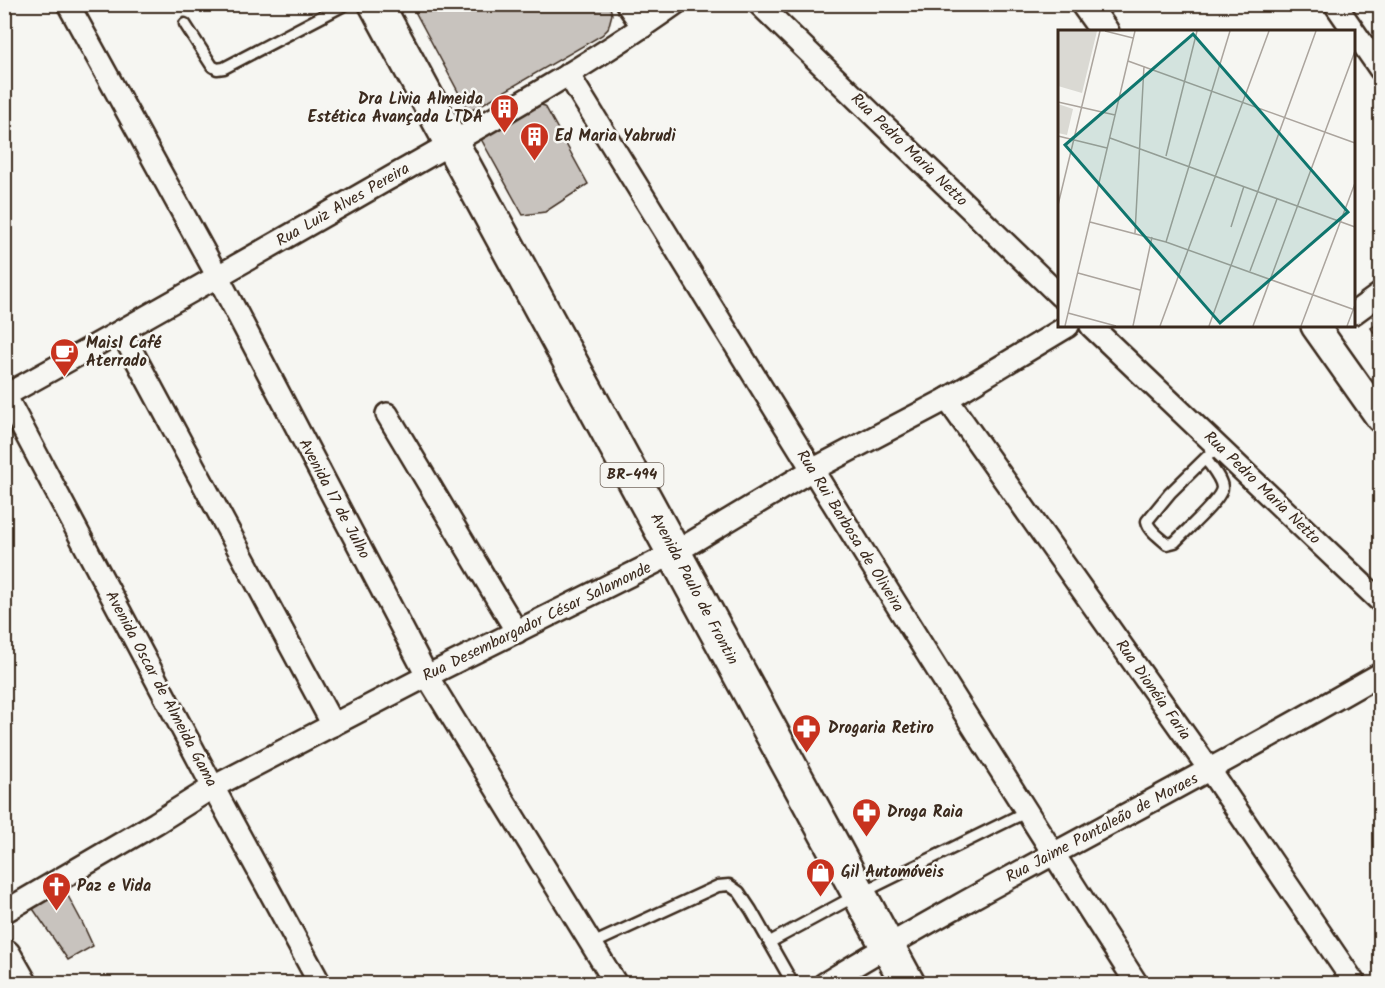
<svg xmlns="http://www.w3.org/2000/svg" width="1385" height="988" font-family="Kalam,sans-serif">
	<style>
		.building { fill: #c8c3be; stroke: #3b2a1e; stroke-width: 1.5 }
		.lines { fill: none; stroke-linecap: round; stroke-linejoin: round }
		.service-casing { stroke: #3b2a1e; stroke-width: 15 }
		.minor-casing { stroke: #3b2a1e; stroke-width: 26 }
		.tertiary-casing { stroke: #3b2a1e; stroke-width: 32 }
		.primary-casing { stroke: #3b2a1e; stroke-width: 38 }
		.service { stroke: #f6f6f2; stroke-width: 10 }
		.minor { stroke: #f6f6f2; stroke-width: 21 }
		.tertiary { stroke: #f6f6f2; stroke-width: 27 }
		.primary { stroke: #f6f6f2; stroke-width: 33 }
		.labels { text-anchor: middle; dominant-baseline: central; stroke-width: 5; stroke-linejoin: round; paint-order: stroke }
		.shield { fill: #f6f6f2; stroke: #73675e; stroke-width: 1.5 }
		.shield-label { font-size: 15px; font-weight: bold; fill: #3b2a1e }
		.poi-label { font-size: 16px; font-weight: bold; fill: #3b2a1e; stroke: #f6f6f2; text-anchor: start }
		.street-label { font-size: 16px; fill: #3b2a1e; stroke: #f6f6f2 }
		.inset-road { fill: none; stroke: #aba49d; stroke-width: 1.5 }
		.view { fill: #0f766e; fill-opacity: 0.15; stroke: #0f766e; stroke-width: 3 }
		.inset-edge { fill: none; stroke: #3b2a1e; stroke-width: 3 }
	</style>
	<rect width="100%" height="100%" fill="#f6f6f2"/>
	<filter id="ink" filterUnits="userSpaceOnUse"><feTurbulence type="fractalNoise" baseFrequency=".0167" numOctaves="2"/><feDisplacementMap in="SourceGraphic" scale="12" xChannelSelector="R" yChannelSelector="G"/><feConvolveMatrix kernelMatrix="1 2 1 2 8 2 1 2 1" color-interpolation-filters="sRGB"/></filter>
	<g filter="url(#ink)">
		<g class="building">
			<polygon points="411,4 609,4 612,14 608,29 602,35 469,112"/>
			<polygon points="527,102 545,106 588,184 545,212 523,215 481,139 483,132"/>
			<polygon points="1380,322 1380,342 1371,328"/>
			<polygon points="60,881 82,922 93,946 68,960 27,900"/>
		</g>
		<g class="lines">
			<defs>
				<g id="service">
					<polyline points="185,24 212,66 217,69 224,68 346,4"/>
					<path d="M1206 459C1211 467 1222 479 1222 488 1221 500 1184 532 1175 542L1167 544C1160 537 1149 531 1147 521L1170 493 1218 446"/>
					<polyline points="770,942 859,894 1026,812"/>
					<polyline points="592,944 718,886 729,885 739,892 751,910 793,984"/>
				</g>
				<g id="minor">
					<polyline points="68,4 218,277 427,676 616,984"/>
					<polyline points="627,4 643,27"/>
					<polyline points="759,4 1060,296"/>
					<polyline points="1335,4 1380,69"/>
					<path d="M568 74C756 379 943 683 1137 984"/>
					<polyline points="1354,313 1380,294"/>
					<polyline points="1091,326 1380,601"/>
					<polyline points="121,331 333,725"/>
					<polyline points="4,393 213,787 320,984"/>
					<path d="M4 396C133 325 261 252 388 179 485 124 584 69 675 4"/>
					<polyline points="947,399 1209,769 1355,984"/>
					<polyline points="387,414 517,632"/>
					<polyline points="4,912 156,823 213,787 427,676 674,553 812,470 947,399 1068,326"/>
					<path d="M824 984C950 907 1081 840 1210 769 1267 738 1324 706 1380 674"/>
				</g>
				<g id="tertiary">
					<polyline points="1085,4 1105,32"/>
					<polyline points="1315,326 1380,418"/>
				</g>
				<g id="primary">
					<polyline points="376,4 908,984"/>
					<polyline points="4,956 20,984"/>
				</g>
			</defs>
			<use href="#service" class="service-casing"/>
			<use href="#minor" class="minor-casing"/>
			<use href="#tertiary" class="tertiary-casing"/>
			<use href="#primary" class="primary-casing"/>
			<use href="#service" class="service"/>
			<use href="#minor" class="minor"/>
			<use href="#tertiary" class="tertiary"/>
			<use href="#primary" class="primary"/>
		</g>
	</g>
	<defs>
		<symbol id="building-pin" viewBox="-11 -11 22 30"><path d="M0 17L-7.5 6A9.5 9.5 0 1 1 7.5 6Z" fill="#c8321e" stroke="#f6f6f2"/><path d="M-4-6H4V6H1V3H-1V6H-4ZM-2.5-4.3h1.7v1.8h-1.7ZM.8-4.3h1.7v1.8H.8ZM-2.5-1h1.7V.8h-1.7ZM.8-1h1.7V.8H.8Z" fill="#fff"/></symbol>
		<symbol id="cafe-pin" viewBox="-11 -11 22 30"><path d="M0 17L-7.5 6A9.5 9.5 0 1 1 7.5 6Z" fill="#c8321e" stroke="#f6f6f2"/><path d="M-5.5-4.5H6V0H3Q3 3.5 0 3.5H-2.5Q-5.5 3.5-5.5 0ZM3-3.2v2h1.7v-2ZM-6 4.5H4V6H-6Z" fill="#fff"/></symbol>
		<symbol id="pharmacy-pin" viewBox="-11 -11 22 30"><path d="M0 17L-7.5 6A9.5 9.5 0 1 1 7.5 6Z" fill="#c8321e" stroke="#f6f6f2"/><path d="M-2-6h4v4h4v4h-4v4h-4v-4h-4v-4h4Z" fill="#fff"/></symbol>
		<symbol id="shop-pin" viewBox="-11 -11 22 30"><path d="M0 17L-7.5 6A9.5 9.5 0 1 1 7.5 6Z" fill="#c8321e" stroke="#f6f6f2"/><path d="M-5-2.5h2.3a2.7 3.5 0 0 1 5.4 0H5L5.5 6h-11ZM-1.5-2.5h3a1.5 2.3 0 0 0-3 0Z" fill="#fff"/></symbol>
		<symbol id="church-pin" viewBox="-11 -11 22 30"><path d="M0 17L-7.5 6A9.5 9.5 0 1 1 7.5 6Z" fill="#c8321e" stroke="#f6f6f2"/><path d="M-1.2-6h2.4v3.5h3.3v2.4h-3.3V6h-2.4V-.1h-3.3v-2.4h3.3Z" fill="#fff"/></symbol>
	</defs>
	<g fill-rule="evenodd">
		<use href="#building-pin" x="488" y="92" width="33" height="45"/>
		<use href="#building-pin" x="518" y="120" width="33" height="45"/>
		<use href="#cafe-pin" x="48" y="336" width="33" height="45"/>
		<use href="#pharmacy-pin" x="790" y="712" width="33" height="45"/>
		<use href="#pharmacy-pin" x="850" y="796" width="33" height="45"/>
		<use href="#shop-pin" x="804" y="856" width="33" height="45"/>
		<use href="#church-pin" x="40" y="870" width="33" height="45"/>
	</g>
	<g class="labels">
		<rect class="shield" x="600.5" y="463" width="63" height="24" rx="4.5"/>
		<g class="shield-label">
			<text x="632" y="475">BR-494</text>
		</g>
		<g class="poi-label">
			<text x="483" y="99" text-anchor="end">Dra Livia Almeida<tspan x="483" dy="18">Estética Avançada LTDA</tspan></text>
			<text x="555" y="136">Ed Maria Yabrudi</text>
			<text x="86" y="343">Mais1 Café<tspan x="86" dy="18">Aterrado</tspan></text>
			<text x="828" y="728">Drogaria Retiro</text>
			<text x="887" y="812">Droga Raia</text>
			<text x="841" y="872">Gil Automóveis</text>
			<text x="77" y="886">Paz e Vida</text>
		</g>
		<g class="street-label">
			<text transform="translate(909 150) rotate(44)">Rua Pedro Maria Netto</text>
			<text transform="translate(343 205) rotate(-30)">Rua Luiz Alves Pereira</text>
			<text transform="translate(1262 488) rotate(44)">Rua Pedro Maria Netto</text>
			<text transform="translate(334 499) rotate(62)">Avenida 17 de Julho</text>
			<text transform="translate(850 531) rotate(58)">Rua Rui Barbosa de Oliveira</text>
			<text transform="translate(694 589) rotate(62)">Avenida Paulo de Frontin</text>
			<text transform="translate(537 622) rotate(-26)">Rua Desembargador César Salamonde</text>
			<text transform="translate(161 689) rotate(62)">Avenida Oscar de Almeida Gama</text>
			<text transform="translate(1153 690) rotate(55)">Rua Dionéia Faria</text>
			<text transform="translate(1102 828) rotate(-28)">Rua Jaime Pantaleão de Moraes</text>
		</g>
	</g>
	<g transform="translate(1058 30)">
		<rect width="297" height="297" fill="#f6f6f2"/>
		<path d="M1 1H39L24 63 0 56Z" fill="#dad9d3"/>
		<path d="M0 74 15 79 9 105 0 103Z" fill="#dad9d3"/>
		<path class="inset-road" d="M47 1 75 8M70 31 297 113M0 72 57 85M0 106 49 118M52 108 297 197M108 126 139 1M0 175 42 1M32 192 108 212 297 280M173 197 186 156M77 203 86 36M108 212 172 1M192 241 219 169M20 243 82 260M10 283 58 296M7 296 77 1M75 296 94 207M102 296 211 1M151 296 258 1M195 296 297 21M243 296 297 153M289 296 297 275"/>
		<path class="view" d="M135 4 290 182 162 293 7 115Z"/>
		<rect width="297" height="297" class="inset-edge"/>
	</g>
	<rect width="1385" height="988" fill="none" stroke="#f6f6f2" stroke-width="24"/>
	<rect x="12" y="12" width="1361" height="964" fill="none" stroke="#3b2a1e" stroke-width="2" filter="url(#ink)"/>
</svg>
